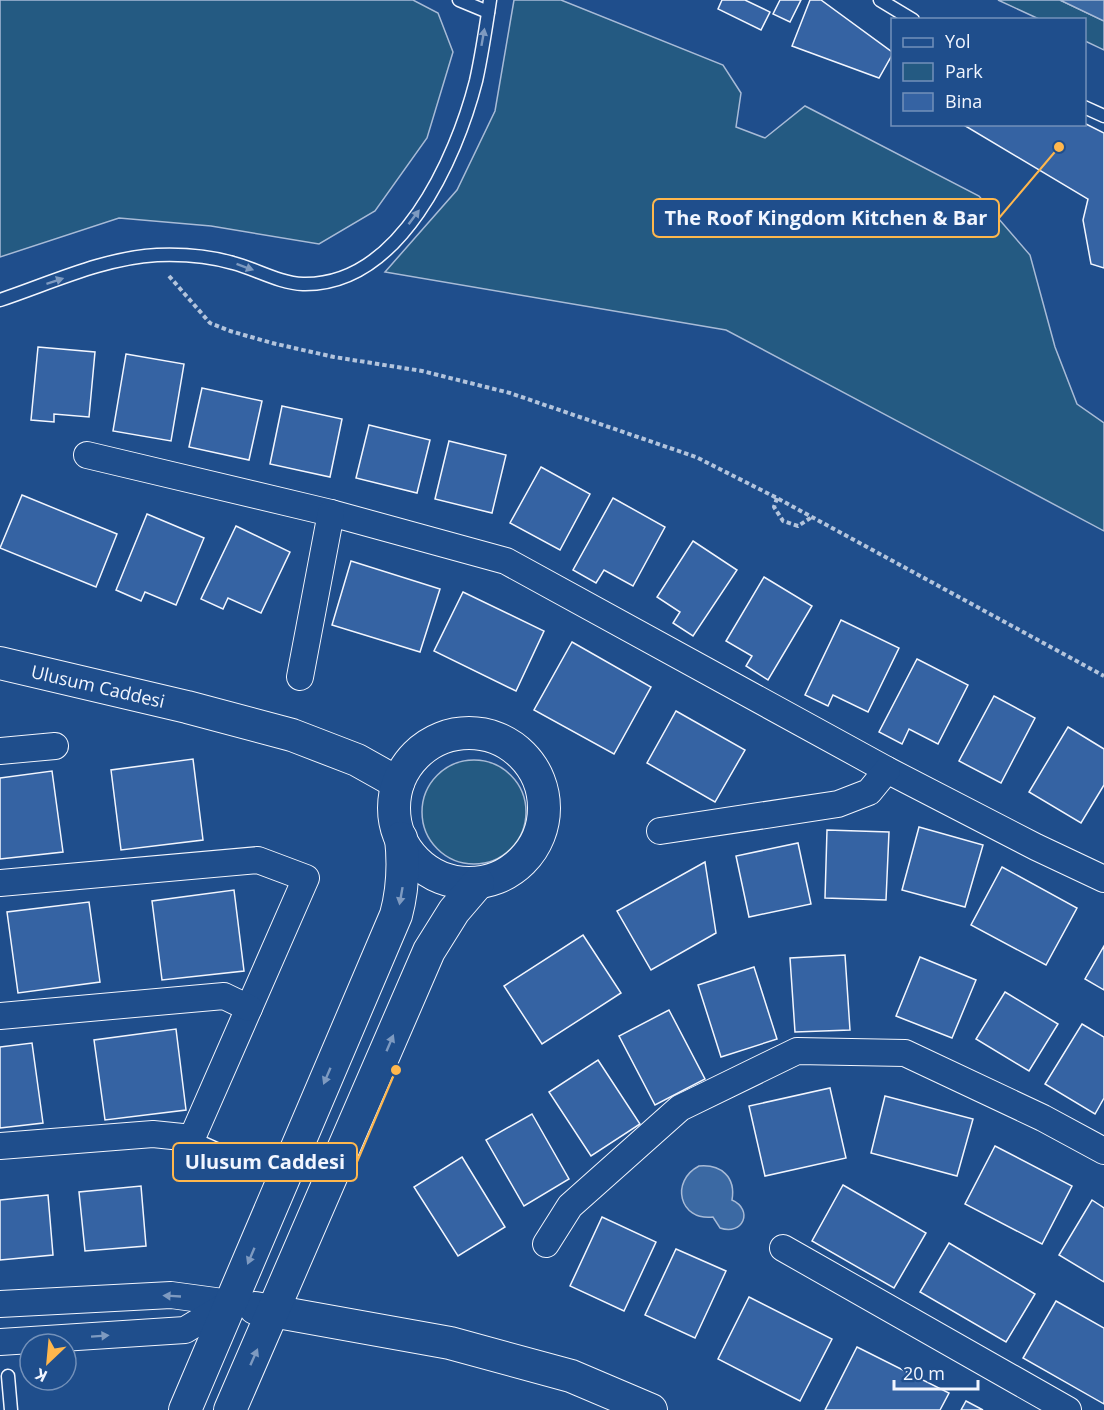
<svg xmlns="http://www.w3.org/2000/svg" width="1104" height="1410" font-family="'Open Sans',sans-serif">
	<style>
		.green { fill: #245a82; stroke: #a8bbd7; stroke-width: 1.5 }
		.water { fill: #3b69a3; stroke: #a8bbd7; stroke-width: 1.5 }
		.building { fill: #3563a3; stroke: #f2f6ff; stroke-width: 1.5 }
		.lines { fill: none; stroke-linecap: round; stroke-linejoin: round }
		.service-casing { stroke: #f2f6ff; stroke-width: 15 }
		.minor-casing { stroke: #f2f6ff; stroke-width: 28 }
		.tertiary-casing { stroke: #f2f6ff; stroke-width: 34 }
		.path { stroke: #b3c4dc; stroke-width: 4; stroke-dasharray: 4.5 3; stroke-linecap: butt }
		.service { stroke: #1f4e8c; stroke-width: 12 }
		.minor { stroke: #1f4e8c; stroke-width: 26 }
		.tertiary { stroke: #1f4e8c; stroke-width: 32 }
		.oneway { fill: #7e9ac0 }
		.labels { text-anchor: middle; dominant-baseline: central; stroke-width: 4.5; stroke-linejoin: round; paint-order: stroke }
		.street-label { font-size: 18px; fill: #f2f6ff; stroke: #1f4e8c }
		.leader { fill: none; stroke: #ffb74d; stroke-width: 2 }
		.callout-dot { fill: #ffb74d; stroke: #1f4e8c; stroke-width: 2 }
		.callout { fill: #1f4e8c; stroke: #ffb74d; stroke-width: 2 }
		.callout-label { font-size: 20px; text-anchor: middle; font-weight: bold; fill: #f2f6ff }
	</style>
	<rect width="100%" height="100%" fill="#1f4e8c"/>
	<g class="green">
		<polygon points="0,0 413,0 438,13 453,52 427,138 375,211 319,244 211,226 119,218 0,257"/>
		<polygon points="514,0 561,0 723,65 741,93 736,127 765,138 805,106 979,196 1030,255 1055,347 1077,404 1104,423 1104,531 726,330 385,272 457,190 495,111"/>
		<polygon points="998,0 1060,0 1104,21 1104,50 1085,41 1084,20 1039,19"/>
		<circle cx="474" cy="812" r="52"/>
	</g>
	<g class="water">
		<polygon points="1060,0 1104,0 1104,21"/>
		<path d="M699 1166C721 1164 736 1177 732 1200 754 1210 743 1236 720 1228L713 1217C679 1221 670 1181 699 1166Z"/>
	</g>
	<g class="building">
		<polygon points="722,0 745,0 770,12 761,30 718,9"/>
		<polygon points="780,0 801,0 790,22 773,14"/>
		<polygon points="810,0 821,0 892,52 892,55 879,78 792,46"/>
		<polygon points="1084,123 1104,133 1104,268 1091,264 1083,220 1088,199 962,124 1084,124"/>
		<polygon points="38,347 95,352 89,417 54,414 54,422 31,420"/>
		<polygon points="126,354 184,364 171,441 113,431"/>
		<polygon points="202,388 262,401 249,460 189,447"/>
		<polygon points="282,406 342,419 330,477 270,464"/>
		<polygon points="369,425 430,440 417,493 356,478"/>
		<polygon points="449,441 506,455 492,513 435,499"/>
		<polygon points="541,467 590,494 560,550 510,523"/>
		<polygon points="22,495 117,534 96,587 0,548"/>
		<polygon points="613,498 665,527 633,586 604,570 596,583 573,570"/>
		<polygon points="147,514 204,538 176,605 145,592 141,601 116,590"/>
		<polygon points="236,526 290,552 261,613 228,598 223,609 201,599"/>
		<polygon points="693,541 737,570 693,636 673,623 680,612 657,597"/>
		<polygon points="351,561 440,589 420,652 332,625"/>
		<polygon points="764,577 812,606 768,680 746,666 752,656 726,641"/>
		<polygon points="463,592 544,631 516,691 434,651"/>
		<polygon points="841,620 899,648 868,712 833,695 828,706 805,695"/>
		<polygon points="572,642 651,687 614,754 534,710"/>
		<polygon points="917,659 968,685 938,744 909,729 902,744 879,732"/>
		<polygon points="994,696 1035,718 1001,783 959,761"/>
		<polygon points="676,711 745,750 715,802 647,763"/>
		<polygon points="1068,727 1104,749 1104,785 1081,823 1029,792"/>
		<polygon points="193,759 203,840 121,850 111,770"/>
		<polygon points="52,771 63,852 0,859 0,778"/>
		<polygon points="919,827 983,845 965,907 902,890"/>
		<polygon points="827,830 889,832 886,900 825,898"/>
		<polygon points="798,843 811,904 749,917 736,856"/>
		<polygon points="705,862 716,933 651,970 617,911"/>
		<polygon points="1002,867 1077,908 1046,965 971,925"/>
		<polygon points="234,890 244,971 162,980 152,901"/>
		<polygon points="89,902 100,982 18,993 7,912"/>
		<polygon points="583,935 621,993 542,1044 504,986"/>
		<polygon points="1104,946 1104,990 1085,979"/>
		<polygon points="845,955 850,1030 795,1032 790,958"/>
		<polygon points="920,957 976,980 952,1038 896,1016"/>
		<polygon points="754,967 777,1039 721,1057 698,985"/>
		<polygon points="1005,992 1058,1024 1029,1071 976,1039"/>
		<polygon points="669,1010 705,1079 655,1105 619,1036"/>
		<polygon points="1082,1024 1104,1037 1104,1098 1095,1114 1045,1084"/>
		<polygon points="176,1029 186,1110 105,1120 94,1040"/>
		<polygon points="32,1043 43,1123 0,1128 0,1047"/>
		<polygon points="598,1060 640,1124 591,1156 549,1092"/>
		<polygon points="830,1088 846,1158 765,1176 749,1106"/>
		<polygon points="885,1096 973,1119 957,1176 871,1153"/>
		<polygon points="532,1114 569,1179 524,1206 486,1140"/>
		<polygon points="995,1146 1072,1186 1042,1244 965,1204"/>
		<polygon points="462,1157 505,1227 458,1256 414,1187"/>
		<polygon points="843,1185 926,1233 894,1288 812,1241"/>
		<polygon points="141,1186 146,1246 85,1251 79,1192"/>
		<polygon points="48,1195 53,1255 0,1260 0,1200"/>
		<polygon points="1092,1200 1104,1208 1104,1282 1059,1255"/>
		<polygon points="602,1217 656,1242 624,1311 570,1286"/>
		<polygon points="949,1243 1035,1294 1006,1342 920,1292"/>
		<polygon points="676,1249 726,1271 695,1338 645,1315"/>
		<polygon points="749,1297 832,1339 800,1401 718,1359"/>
		<polygon points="1056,1301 1104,1328 1104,1404 1023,1358"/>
		<polygon points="857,1347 949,1393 940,1410 825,1410"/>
		<polygon points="966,1401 983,1410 961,1410"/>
	</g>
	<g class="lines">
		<defs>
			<g id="service">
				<polyline points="459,0 488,12"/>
				<polyline points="880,0 913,20"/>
				<polyline points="1084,107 1104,116"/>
				<path d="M0 300C51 283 103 258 157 255 182 254 209 256 233 263 256 269 279 283 303 284 400 286 456 159 476 81 482 54 486 27 490 0"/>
				<polyline points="192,1138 283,1179"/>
				<polyline points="8,1376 11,1410"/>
			</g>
			<g id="minor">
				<polyline points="87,455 331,513 506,561 887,770 1036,847 1104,879"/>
				<polyline points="300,677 331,513"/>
				<polyline points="0,751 55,746"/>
				<polyline points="660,831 838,804 869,792 887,770"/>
				<polyline points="0,883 258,860 306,878 192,1138 153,1134 0,1146"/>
				<polyline points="0,1016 224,996 249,1008"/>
				<polyline points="546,1244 570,1206 680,1108 797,1051 905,1053 1043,1118 1104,1151"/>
				<polyline points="783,1248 1068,1410"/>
				<polyline points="0,1304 171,1295 230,1303"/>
				<polyline points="0,1342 185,1330 230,1303"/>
			</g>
			<g id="tertiary">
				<polyline points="0,663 187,707 292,735 357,760 398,783"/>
				<circle cx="469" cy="808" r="75"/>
				<polyline points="255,1308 450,1343 571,1376 651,1410"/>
				<path d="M185 1410 396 915C403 889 404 865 401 838"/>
				<polyline points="230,1410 429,951 454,911 478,883"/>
			</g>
		</defs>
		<use href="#service" class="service-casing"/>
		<use href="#minor" class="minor-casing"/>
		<use href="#tertiary" class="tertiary-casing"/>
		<g class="path">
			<polyline points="169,276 210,323 230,331 272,343 334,357 422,371 510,393 696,457 777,498 1104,676"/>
			<polyline points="777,498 774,507 783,521 798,526 812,517"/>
		</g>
		<use href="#service" class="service"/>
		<use href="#minor" class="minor"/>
		<use href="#tertiary" class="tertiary"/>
	</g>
	<defs><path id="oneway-solid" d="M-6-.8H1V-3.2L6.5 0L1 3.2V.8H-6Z" transform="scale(1.5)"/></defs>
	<g class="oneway">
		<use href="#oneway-solid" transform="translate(483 37) rotate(-80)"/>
		<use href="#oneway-solid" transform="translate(414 217) rotate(-53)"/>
		<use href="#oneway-solid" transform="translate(245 267) rotate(20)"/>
		<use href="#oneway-solid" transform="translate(55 281) rotate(-18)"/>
		<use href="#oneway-solid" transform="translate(401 896) rotate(100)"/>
		<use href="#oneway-solid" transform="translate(390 1043) rotate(-67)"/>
		<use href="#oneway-solid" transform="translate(327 1076) rotate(113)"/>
		<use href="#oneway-solid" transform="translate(251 1256) rotate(113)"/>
		<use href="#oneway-solid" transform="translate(172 1296) rotate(-177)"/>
		<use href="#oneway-solid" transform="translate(100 1336) rotate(-4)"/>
		<use href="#oneway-solid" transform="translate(254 1357) rotate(-66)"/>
	</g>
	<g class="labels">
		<g class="street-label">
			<text transform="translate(98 686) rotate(13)">Ulusum Caddesi</text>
		</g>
	</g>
	<path class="leader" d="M1059 147L999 218M396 1070L357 1162"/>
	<g class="callout-dot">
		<circle cx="1059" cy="147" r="6"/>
		<circle cx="396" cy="1070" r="6"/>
	</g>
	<g class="callout">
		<rect x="653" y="199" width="346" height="38" rx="6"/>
		<rect x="173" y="1143" width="184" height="38" rx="6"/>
	</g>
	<g class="callout-label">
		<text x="826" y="225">The Roof Kingdom Kitchen &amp; Bar</text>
		<text x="265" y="1169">Ulusum Caddesi</text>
	</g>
	<rect x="891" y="18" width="195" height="108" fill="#1f4e8c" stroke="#7391ba" stroke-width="1.5"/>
	<rect x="903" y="38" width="30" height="9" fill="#1f4e8c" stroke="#7391ba" stroke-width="1.5"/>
	<text x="945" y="48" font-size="18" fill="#f2f6ff">Yol</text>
	<rect x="903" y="63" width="30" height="18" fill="#245a82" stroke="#7391ba" stroke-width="1.5"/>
	<text x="945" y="78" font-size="18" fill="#f2f6ff">Park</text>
	<rect x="903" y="93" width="30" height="18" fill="#3563a3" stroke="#7391ba" stroke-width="1.5"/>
	<text x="945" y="108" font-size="18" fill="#f2f6ff">Bina</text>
	<g transform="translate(48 1362) rotate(206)"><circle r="28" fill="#1f4e8c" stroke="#7391ba" stroke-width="1.5"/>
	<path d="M0-4.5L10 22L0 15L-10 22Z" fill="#ffb74d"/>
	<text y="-9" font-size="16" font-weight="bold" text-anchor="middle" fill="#f2f6ff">K</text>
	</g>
	<path d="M894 1380v9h84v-9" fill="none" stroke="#f2f6ff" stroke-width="3"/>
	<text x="903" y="1380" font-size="18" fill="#f2f6ff" stroke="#1f4e8c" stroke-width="4.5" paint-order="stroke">20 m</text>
</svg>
